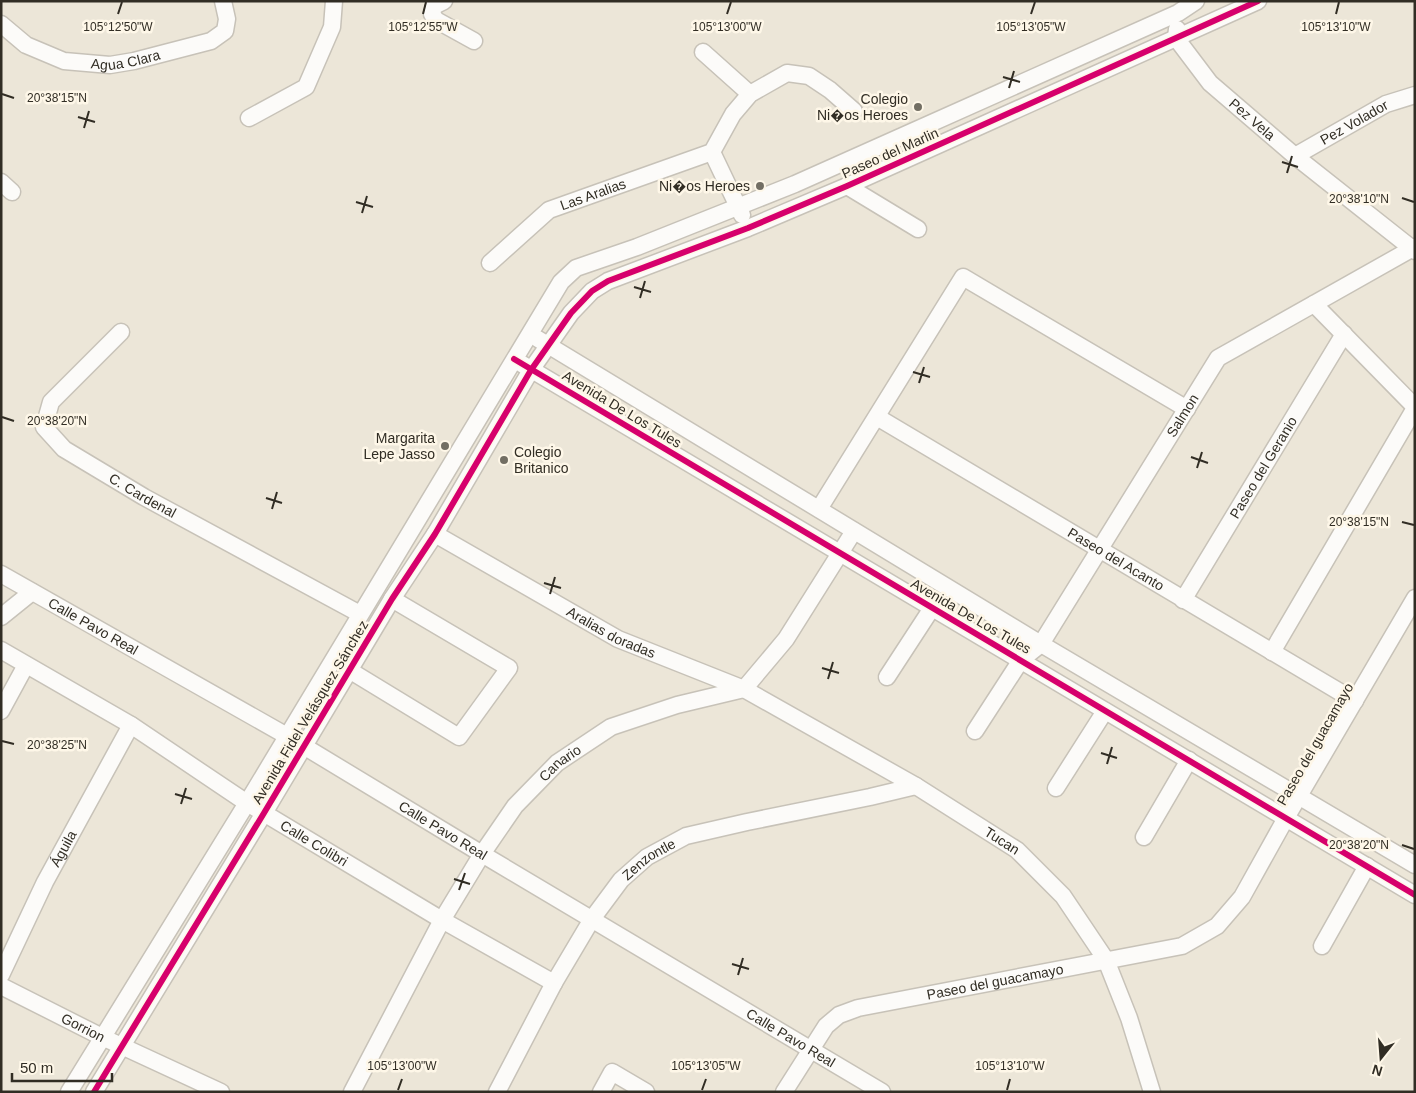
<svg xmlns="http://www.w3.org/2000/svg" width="1416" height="1093" font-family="Helvetica,sans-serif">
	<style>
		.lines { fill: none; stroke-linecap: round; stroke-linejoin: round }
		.minor-casing { stroke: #c7c2b8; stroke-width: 19 }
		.minor { stroke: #fcfbf9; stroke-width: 16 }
		.cycleway-casing { stroke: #fef7e8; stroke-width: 9 }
		.cycleway { stroke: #d6006c; stroke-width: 6 }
		.ticks { fill: none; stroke: #312d24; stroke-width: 2 }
		.poi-dot { fill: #726e63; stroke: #fef7e8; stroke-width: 2 }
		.labels { text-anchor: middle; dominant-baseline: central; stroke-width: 5; stroke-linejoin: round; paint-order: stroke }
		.street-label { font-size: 14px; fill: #312d24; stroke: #fef7e8 }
		.poi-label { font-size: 14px; fill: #312d24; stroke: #fef7e8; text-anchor: end }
		.ticks-label { font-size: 12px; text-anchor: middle; fill: #312d24; stroke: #fef7e8; stroke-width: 5; stroke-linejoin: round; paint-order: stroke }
	</style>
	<rect width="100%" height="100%" fill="#ece6d8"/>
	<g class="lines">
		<defs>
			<g id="minor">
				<polyline points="444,1 434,6 432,14 436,20 474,41"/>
				<path id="s1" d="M1 24 26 45 64 61 110 65 134 61 211 41 225 31 227 19 223 1"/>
				<path id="s2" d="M1177 29 1176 38 1210 83 1295 156 1415 251"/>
				<polyline points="703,52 750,94"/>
				<polyline points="249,118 306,87 332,27 334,1"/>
				<polyline points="712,152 742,215"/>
				<path id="s3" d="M1295 156 1386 104 1415 95"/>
				<polyline points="1,182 12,192"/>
				<polyline points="847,186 918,229"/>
				<path id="s4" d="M490 263 549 210 712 152 733 114 750 94 787 73 809 76 830 90 854 111"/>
				<polyline points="1314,304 1415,407"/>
				<path id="s5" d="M121 332 51 402 44 427 64 449 144 497 360 614"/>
				<polyline points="538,339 1041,644 1415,865"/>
				<polyline points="522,364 1415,895"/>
				<path id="s6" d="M877 417 1355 701"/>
				<polyline points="819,509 963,277 1187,409"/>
				<path id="s7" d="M435 534 618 639 744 689 916 786 1017 850 1063 896 1106 960 1129 1018 1152 1092"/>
				<path id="s8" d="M1 574 287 736 482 854 882 1092"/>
				<path id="s9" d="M1183 600 1344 334"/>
				<polyline points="1,617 32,592"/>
				<path id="s10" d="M1 650 131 725 247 803 442 920 554 983"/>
				<polyline points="1272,652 1415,408"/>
				<polyline points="349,670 459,737 509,668 392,599"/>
				<polyline points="887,677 932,608"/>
				<polyline points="1,711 26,665"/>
				<path id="s11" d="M975 731 1021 660 1041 644 1218 358 1415 247"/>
				<polyline points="1056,788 1105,711"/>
				<polyline points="1144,837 1189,760"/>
				<polyline points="1322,946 1367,866"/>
				<path id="s12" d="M1 975 45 882 131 725"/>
				<path id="s13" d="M1 986 102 1037 221 1092"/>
				<polyline points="69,1092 247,803 561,282 576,268 637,247 795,184 1178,13 1196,1"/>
				<polyline points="94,1092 264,813 392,599 435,534 531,370 571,313 592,291 608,281 748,228 847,186 1258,1"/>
				<path id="s14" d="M352 1092 442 920 482 854 515 806 557 763 611 727 677 705 744 689 786 639 854 531"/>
				<path id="s15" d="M497 1092 554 983 592 919 621 880 647 857 686 836 747 822 870 797 916 786"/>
				<polyline points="601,1092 612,1072 646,1092"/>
				<path id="s16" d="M784 1092 826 1026 839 1015 858 1008 1182 946 1217 926 1242 897 1286 818 1415 598"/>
			</g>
		</defs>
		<use href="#minor" class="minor-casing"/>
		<use href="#minor" class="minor"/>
		<defs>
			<g id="cycleway">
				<polyline points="514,359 1415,895"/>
				<polyline points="94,1092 264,813 392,599 435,534 531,370 571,313 592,291 608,281 748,228 847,186 1258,1"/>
			</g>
		</defs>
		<use href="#cycleway" class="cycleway-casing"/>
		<use href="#cycleway" class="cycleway"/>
	</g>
	<path class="ticks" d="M118 14 122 2M423 14 426 2M727 14 731 2M1031 14 1035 2M1336 14 1339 2M1003 77 1020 82M1009 88 1014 71M2 94 14 98M78 117 95 122M84 128 89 111M1282 162 1298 167M1287 173 1292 156M1402 198 1414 202M356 202 373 207M362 213 367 196M634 287 651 292M640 298 645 281M913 372 930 377M919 383 924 367M2 417 14 421M1191 457 1208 463M1197 468 1202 452M266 498 282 503M272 509 277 492M1402 522 1414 525M544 583 561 588M550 594 555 577M822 668 839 673M828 679 833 662M2 741 14 744M1101 753 1117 758M1107 764 1112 747M175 794 192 799M181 804 186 788M1402 845 1414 849M454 879 470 884M459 890 465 873M732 964 749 969M738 975 743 958M398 1090 402 1079M702 1090 706 1079M1007 1090 1010 1079"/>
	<g class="poi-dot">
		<circle cx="918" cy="107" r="5"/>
		<circle cx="760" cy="186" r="5"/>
		<circle cx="445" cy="446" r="5"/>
		<circle cx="504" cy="460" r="5"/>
	</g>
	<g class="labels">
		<g class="street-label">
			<text stroke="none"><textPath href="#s1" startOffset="136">Agua Clara</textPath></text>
			<text stroke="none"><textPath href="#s2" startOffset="121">Pez Vela</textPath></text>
			<text stroke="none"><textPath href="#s3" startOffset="68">Pez Volador</textPath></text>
			<text transform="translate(890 153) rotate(-24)">Paseo del Marlin</text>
			<text stroke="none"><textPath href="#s4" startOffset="126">Las Aralias</textPath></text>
			<text transform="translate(622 409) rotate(31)">Avenida De Los Tules</text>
			<text stroke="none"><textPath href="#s11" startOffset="379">Salmon</textPath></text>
			<text stroke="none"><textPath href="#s9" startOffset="155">Paseo del Geranio</textPath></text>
			<text stroke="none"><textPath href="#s5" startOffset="246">C. Cardenal</textPath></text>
			<text stroke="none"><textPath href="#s6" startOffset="278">Paseo del Acanto</textPath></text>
			<text transform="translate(971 616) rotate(30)">Avenida De Los Tules</text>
			<text stroke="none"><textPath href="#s8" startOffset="106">Calle Pavo Real</textPath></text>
			<text stroke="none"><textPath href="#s7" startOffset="202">Aralias doradas</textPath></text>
			<text transform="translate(310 712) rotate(-59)">Avenida Fidel Velásquez Sánchez</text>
			<text transform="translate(1315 744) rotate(-60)">Paseo del guacamayo</text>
			<text stroke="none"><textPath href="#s14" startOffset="392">Canario</textPath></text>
			<text stroke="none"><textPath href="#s8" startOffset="511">Calle Pavo Real</textPath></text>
			<text stroke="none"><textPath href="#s7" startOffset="646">Tucan</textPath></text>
			<text stroke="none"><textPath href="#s10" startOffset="368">Calle Colibri</textPath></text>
			<text stroke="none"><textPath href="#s12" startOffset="141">Águila</textPath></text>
			<text stroke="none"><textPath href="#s15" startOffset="281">Zenzontle</textPath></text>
			<text stroke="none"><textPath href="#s16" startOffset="255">Paseo del guacamayo</textPath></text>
			<text stroke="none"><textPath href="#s13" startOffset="92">Gorrion</textPath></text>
			<text stroke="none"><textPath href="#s8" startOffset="916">Calle Pavo Real</textPath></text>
		</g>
		<g class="poi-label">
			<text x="908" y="99">Colegio<tspan x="908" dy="16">Ni�os Heroes</tspan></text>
			<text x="750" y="186">Ni�os Heroes</text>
			<text x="435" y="438">Margarita<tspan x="435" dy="16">Lepe Jasso</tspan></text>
			<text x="514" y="452" text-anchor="start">Colegio<tspan x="514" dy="16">Britanico</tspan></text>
		</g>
	</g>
	<g class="ticks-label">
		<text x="118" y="31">105°12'50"W</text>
		<text x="423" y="31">105°12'55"W</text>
		<text x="727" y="31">105°13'00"W</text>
		<text x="1031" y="31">105°13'05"W</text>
		<text x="1336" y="31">105°13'10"W</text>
		<text x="57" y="102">20°38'15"N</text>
		<text x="1359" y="203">20°38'10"N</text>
		<text x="57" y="425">20°38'20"N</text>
		<text x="1359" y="526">20°38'15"N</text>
		<text x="57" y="749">20°38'25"N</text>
		<text x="1359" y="849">20°38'20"N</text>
		<text x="402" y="1070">105°13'00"W</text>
		<text x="706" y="1070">105°13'05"W</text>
		<text x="1010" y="1070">105°13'10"W</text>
	</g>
	<rect width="1416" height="1093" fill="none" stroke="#312d24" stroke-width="5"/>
	<g transform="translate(1381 1058) rotate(197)" stroke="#fef7e8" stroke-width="4" paint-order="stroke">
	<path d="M0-4L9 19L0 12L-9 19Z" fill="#312d24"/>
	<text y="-8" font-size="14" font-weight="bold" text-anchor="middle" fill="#312d24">N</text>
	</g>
	<path d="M12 1073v8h100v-8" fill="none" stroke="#312d24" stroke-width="2.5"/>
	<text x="20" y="1073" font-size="15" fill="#312d24" stroke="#fef7e8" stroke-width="4" paint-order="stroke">50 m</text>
</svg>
